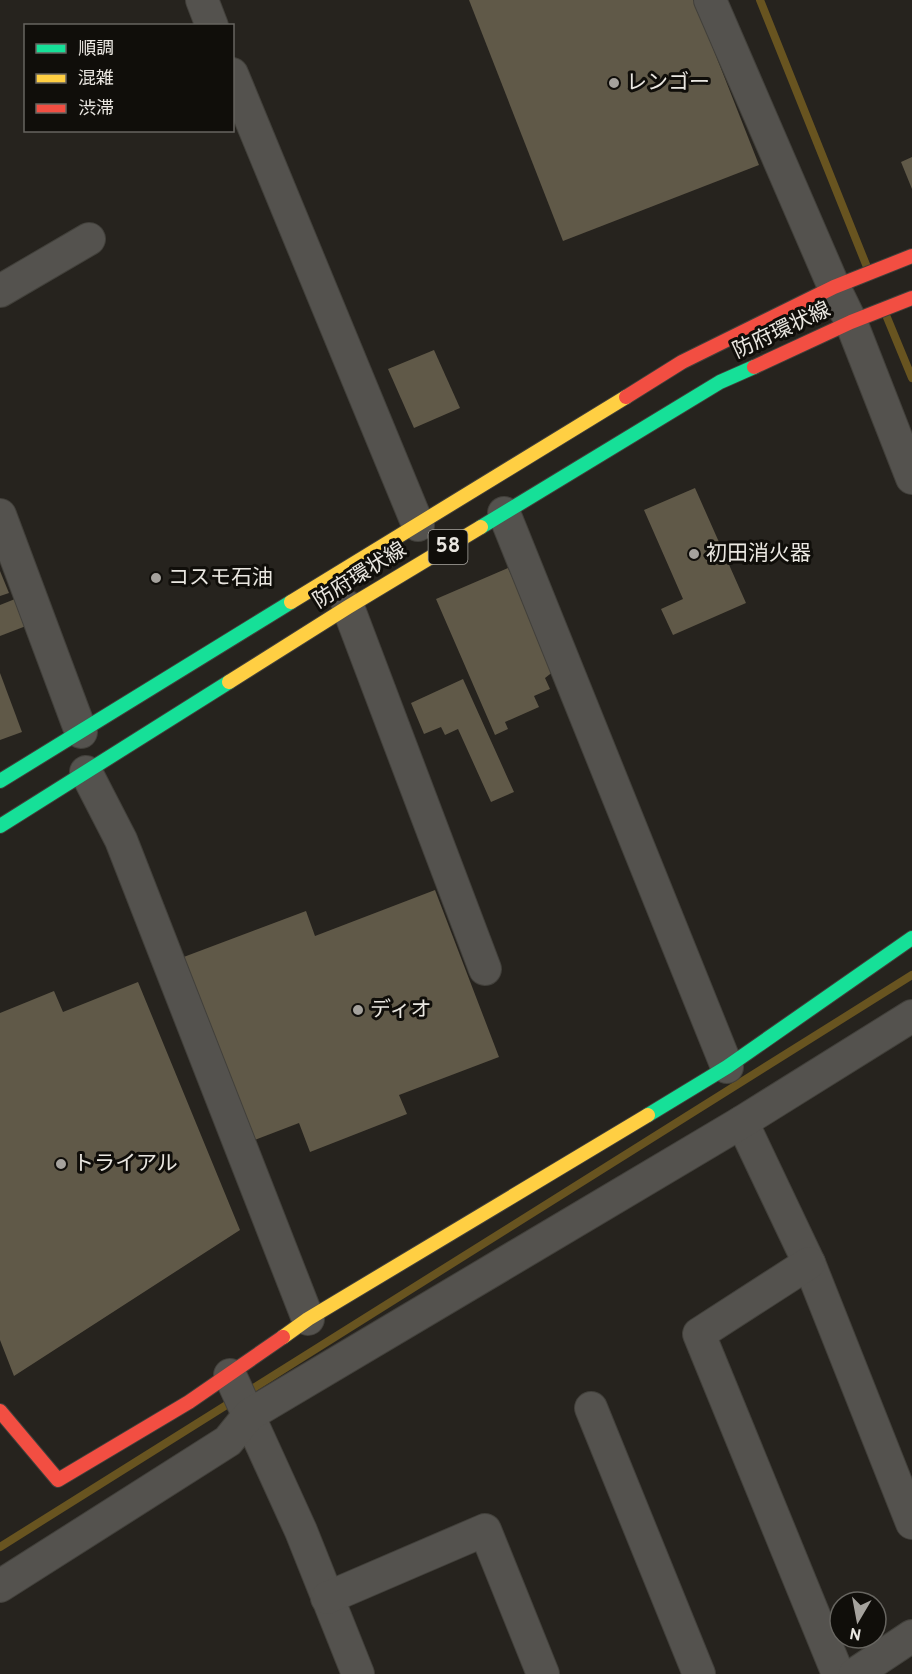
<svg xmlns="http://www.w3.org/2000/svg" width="912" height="1674" font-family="Overpass,'Noto Sans JP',sans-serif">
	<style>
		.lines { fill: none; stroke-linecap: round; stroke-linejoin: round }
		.stream { stroke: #685420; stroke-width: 8 }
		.building { fill: #605948 }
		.street-casing { stroke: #42403b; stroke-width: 34 }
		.fast-casing { stroke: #42403b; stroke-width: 16 }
		.slow-casing { stroke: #42403b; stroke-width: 16 }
		.jam-casing { stroke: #42403b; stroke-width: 16 }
		.street { stroke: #54524e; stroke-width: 32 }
		.fast { stroke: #16e098; stroke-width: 14 }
		.slow { stroke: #ffcf43; stroke-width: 14 }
		.jam { stroke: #f24e42; stroke-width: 14 }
		.poi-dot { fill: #a5a29d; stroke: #100e0a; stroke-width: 2 }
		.labels { text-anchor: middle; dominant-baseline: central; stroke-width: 6; stroke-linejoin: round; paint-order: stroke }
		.shield { fill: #100e0a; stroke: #a9a6a0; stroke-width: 1.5 }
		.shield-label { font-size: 20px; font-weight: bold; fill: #eae7e1 }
		.poi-label { font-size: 21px; fill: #eae7e1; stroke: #100e0a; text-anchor: start }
		.street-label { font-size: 21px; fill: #eae7e1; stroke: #100e0a }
	</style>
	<rect width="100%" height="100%" fill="#26231e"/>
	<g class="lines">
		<g class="stream">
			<polyline points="760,0 867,267"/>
			<polyline points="886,315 912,378"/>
			<polyline points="0,1547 912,975"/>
		</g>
	</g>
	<g class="building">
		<polygon points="469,0 694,0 759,165 563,241"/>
		<polygon points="912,157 912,189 901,162"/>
		<polygon points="434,350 460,408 414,428 388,369"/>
		<polygon points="695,488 746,603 673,635 661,609 683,599 644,510"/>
		<polygon points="508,568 554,671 545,678 550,689 534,696 539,707 505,722 508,729 495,735 436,599"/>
		<polygon points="0,571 9,593 0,596"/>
		<polygon points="15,599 26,626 0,636 0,605"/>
		<polygon points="0,673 22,732 0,740"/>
		<polygon points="463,679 514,792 491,802 458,729 445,735 441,727 424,734 411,703"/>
		<polygon points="435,890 499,1057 399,1095 407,1114 310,1152 299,1123 252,1141 181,958 306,911 315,936"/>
		<polygon points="138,982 240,1230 14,1376 0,1340 0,1013 54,991 63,1012"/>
	</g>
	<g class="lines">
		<defs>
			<g id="street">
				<polyline points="202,0 212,26"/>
				<polyline points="710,0 834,287 851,322 912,478"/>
				<polyline points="232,74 418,525"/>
				<polyline points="0,291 89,239"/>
				<polyline points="504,513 727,1067"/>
				<polyline points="0,515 81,732"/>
				<polyline points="348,607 485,969"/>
				<polyline points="86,772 121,840 308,1319"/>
				<polyline points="742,1122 809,1263 912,1523"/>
				<polyline points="809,1263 699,1334 838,1674"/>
				<polyline points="230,1375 301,1531 358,1674"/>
				<polyline points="591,1408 699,1674"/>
				<polyline points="0,1586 228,1441 249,1415 742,1122 912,1016"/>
				<polyline points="327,1598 485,1530 543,1674"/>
				<polyline points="855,1674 912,1636"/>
			</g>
			<g id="fast">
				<polyline points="481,527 720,382 754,367"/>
				<polyline points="0,781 291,602"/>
				<polyline points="0,826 229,682"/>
				<polyline points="648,1115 727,1067 912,938"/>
			</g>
			<g id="slow">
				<polyline points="291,602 626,397"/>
				<polyline points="229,682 348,607 481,527"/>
				<polyline points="283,1337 308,1319 648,1115"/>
			</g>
			<g id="jam">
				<polyline points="754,367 851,322 912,298"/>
				<polyline points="626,397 682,362 834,287 912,256"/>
				<polyline points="0,1411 58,1480 189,1402 283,1337"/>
			</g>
		</defs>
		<use href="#street" class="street-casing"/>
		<use href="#fast" class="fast-casing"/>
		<use href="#slow" class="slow-casing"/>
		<use href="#jam" class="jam-casing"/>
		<use href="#street" class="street"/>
		<use href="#fast" class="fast"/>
		<use href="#slow" class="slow"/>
		<use href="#jam" class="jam"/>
	</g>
	<g class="poi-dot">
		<circle cx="614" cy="83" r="6"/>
		<circle cx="694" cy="554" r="6"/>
		<circle cx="156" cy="578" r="6"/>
		<circle cx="358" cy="1010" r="6"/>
		<circle cx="61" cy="1164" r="6"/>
	</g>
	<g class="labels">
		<rect class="shield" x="428.5" y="530" width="39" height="34" rx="4.5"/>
		<g class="shield-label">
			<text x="448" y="547">58</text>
		</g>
		<g class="poi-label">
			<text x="626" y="83">レンゴー</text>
			<text x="706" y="554">初田消火器</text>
			<text x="168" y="578">コスモ石油</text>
			<text x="370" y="1010">ディオ</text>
			<text x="73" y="1164">トライアル</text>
		</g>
		<g class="street-label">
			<text transform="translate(782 331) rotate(-25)">防府環状線</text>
			<text transform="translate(360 576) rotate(-32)">防府環状線</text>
		</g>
	</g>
	<rect x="24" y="24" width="210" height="108" fill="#100e0a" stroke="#676560" stroke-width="1.5"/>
	<rect x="36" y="44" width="30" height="9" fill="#16e098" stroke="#676560" stroke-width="1.5"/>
	<text x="78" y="54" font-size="18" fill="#eae7e1">順調</text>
	<rect x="36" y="74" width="30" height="9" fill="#ffcf43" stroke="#676560" stroke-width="1.5"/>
	<text x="78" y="84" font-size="18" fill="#eae7e1">混雑</text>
	<rect x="36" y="104" width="30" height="9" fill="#f24e42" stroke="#676560" stroke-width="1.5"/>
	<text x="78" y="114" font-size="18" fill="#eae7e1">渋滞</text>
	<g transform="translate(858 1620) rotate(190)"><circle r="28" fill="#100e0a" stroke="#676560" stroke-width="1.5"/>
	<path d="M0-4.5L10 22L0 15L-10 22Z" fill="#a5a29d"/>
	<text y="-9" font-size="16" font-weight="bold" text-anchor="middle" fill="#eae7e1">N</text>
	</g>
</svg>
